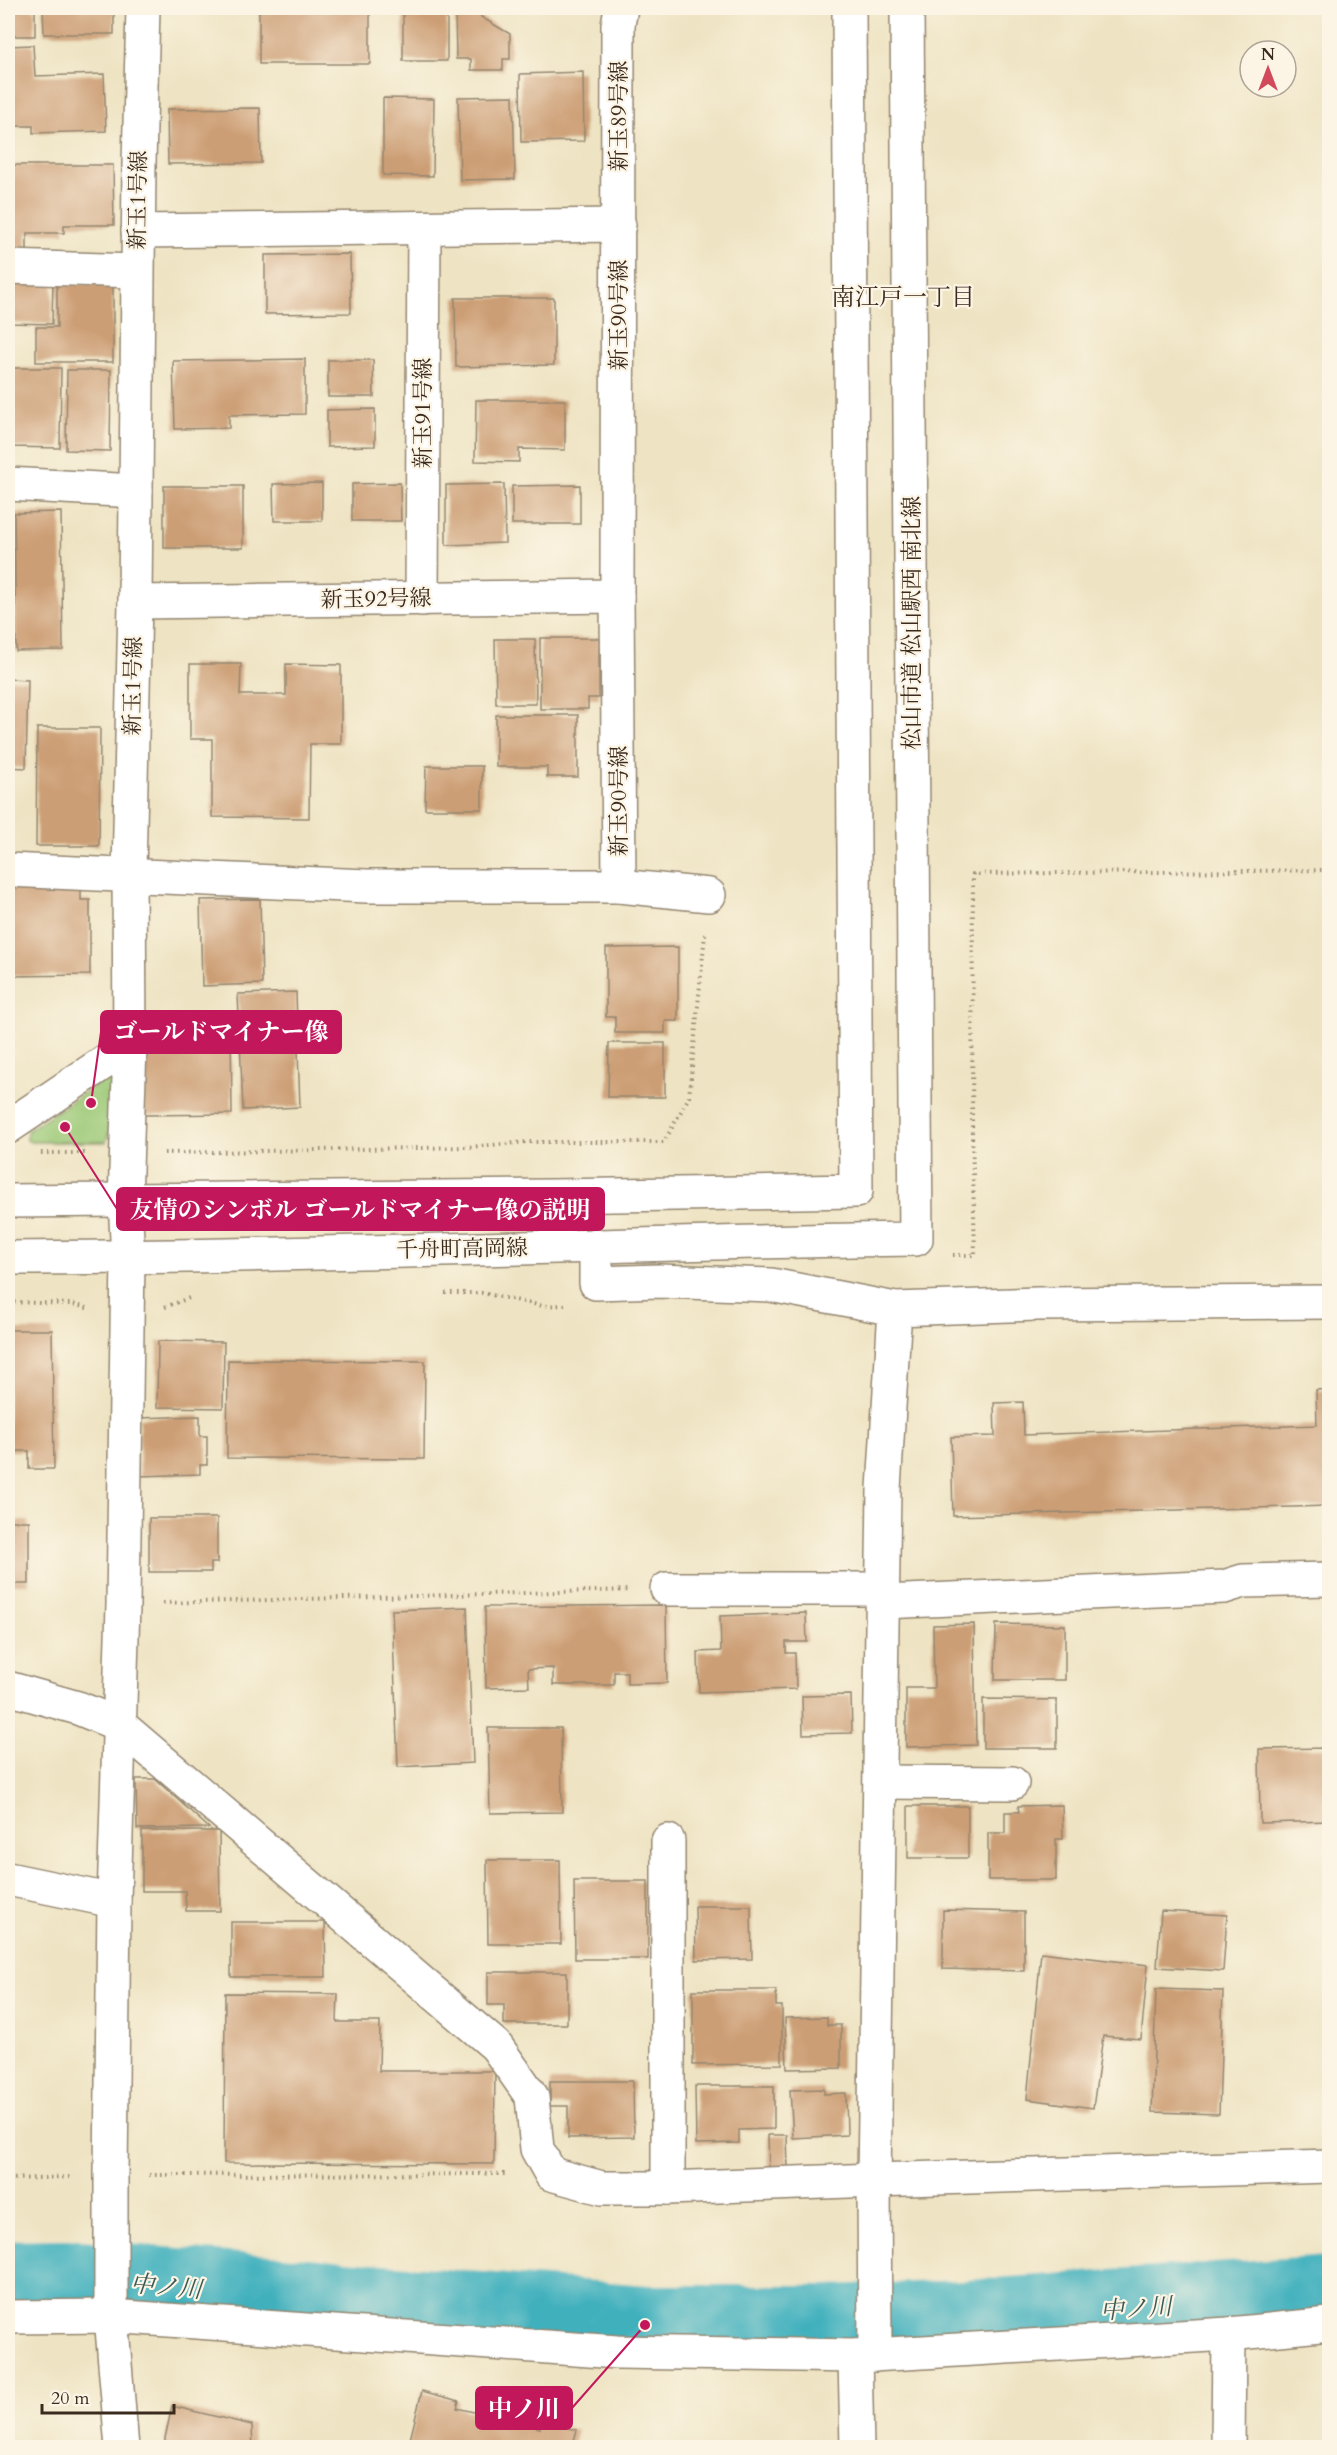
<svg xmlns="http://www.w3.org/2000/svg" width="1337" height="2455" font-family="Cardo,'Noto Serif JP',serif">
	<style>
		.green { fill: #9bc977; stroke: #6b7a4a; stroke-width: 1.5 }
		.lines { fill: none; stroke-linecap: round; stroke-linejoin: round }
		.river { stroke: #41b0bd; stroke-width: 80 }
		.building { fill: #cc9e74 }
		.minor-casing { stroke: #948670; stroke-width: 36 }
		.path { stroke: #948670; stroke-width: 4; stroke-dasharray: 1.5 4.5; stroke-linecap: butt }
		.minor { stroke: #fff; stroke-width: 33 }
		.labels { text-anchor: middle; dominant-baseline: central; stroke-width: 4.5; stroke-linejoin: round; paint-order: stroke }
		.street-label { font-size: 22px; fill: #3b2a1e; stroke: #fcf5e5 }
		.neighbourhood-label { font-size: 24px; fill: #3b2a1e; stroke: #fcf5e5 }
		.water-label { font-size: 24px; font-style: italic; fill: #3d5956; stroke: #fcf5e5 }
		.leader { fill: none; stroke: #c2185b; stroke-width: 2 }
		.callout-dot { fill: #c2185b; stroke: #fcf5e5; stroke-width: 2 }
		.callout { fill: #c2185b; stroke: #c2185b; stroke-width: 2 }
		.callout-label { font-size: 24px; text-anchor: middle; font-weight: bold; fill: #fff }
	</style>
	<rect width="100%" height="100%" fill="#fcf5e5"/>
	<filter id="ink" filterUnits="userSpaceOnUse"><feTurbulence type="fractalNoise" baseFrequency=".0167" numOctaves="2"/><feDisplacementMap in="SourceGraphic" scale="12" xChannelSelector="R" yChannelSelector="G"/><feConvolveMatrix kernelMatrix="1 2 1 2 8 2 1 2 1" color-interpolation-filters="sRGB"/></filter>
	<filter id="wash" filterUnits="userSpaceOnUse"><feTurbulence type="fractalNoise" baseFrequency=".008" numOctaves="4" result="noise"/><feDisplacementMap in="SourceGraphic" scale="24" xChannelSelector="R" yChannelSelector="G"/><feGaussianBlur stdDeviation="1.35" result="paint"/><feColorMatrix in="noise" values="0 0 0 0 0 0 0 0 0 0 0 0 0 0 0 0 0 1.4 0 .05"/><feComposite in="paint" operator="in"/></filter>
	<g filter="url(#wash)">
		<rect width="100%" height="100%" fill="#eee3c2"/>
		<polygon class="green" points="111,1075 114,1080 111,1126 106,1142 31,1142 27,1140 27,1131"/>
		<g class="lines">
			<polyline class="river" points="8,2280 64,2279 645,2325 828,2325 968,2320 1330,2295"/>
		</g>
		<g id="blocks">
			<g class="building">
				<polygon points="43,8 114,8 114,34 44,34"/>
				<rect x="259" y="8" width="111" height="56"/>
				<rect x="403" y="8" width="44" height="53"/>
				<polygon points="455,8 481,8 481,17 510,34 510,59 503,59 503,70 471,70 471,59 456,59"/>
				<rect x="8" y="9" width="27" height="27"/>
				<polygon points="33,45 35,76 104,74 106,131 33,133 33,126 8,126 8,46"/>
				<polygon points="583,72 584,141 521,142 520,74"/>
				<polygon points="513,96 515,179 460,180 458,97"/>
				<polygon points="383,98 434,99 433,176 383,175"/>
				<polygon points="260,108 261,163 168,164 167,109"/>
				<polygon points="8,165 113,165 114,225 64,225 64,233 27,233 27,255 8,256"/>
				<polygon points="350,254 351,313 265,314 265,255"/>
				<polygon points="8,279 53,279 52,324 8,323"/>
				<polygon points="57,284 113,284 113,362 36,362 36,327 57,327"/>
				<polygon points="455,298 554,298 554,365 456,367"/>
				<polygon points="305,359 305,414 229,415 229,428 175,429 173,361"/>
				<polygon points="328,360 373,360 374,397 328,397"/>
				<polygon points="10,368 61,368 60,448 9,447"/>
				<polygon points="67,370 111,370 110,451 66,450"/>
				<polygon points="476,400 565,400 565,450 519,449 519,462 475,461"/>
				<polygon points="375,409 375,446 327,447 327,410"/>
				<polygon points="322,483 322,521 274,521 273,484"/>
				<polygon points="400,483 401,521 352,521 352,484"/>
				<polygon points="504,484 505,543 446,545 446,485"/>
				<polygon points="580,485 580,524 512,524 512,486"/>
				<rect x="164" y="486" width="79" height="62"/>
				<polygon points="61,512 63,650 16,651 14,513"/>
				<polygon points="540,638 599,638 599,698 588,698 588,709 540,709"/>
				<polygon points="495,639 535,639 536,704 496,704"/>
				<polygon points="190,664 241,664 240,695 286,695 286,664 341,665 341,744 310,744 309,818 212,817 212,739 190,739"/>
				<polygon points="8,679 28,680 26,768 8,767"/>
				<polygon points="496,715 578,715 578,777 547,777 547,767 496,767"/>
				<polygon points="37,728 100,728 99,846 36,846"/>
				<polygon points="426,766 482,766 482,809 425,809"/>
				<polygon points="8,887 81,887 81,900 90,900 90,975 8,976"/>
				<polygon points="260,899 262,984 202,986 200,900"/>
				<polygon points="678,947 678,1021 665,1021 665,1033 615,1033 615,1017 606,1017 606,948"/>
				<polygon points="296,992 300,1107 243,1110 238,994"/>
				<polygon points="189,1026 231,1026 232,1114 144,1115 143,1046 189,1046"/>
				<polygon points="609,1043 665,1043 665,1097 608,1097"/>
				<polygon points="8,1330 52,1330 54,1469 29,1469 29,1451 8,1451"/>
				<polygon points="158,1341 224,1342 223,1408 157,1407"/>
				<polygon points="228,1360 425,1361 424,1459 227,1458"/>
				<polygon points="1330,1389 1330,1506 953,1516 951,1437 995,1436 994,1403 1023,1402 1024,1435 1317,1425 1316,1390"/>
				<polygon points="200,1416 200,1436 207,1436 207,1465 200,1465 200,1474 140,1476 139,1418"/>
				<polygon points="149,1518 217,1518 217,1563 211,1563 211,1572 149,1572"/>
				<rect x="8" y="1521" width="21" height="63"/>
				<polygon points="666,1605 667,1683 627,1684 627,1672 614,1672 614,1685 553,1685 553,1668 528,1669 529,1687 486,1688 485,1607"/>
				<polygon points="467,1607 473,1763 398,1767 392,1610"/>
				<polygon points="806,1613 807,1642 786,1642 786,1653 795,1653 796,1689 699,1692 698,1652 721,1651 720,1616"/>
				<polygon points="974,1624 976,1745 906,1747 906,1688 934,1688 933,1625"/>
				<polygon points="996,1624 1065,1625 1065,1680 995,1680"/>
				<polygon points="851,1695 852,1733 803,1734 802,1696"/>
				<polygon points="983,1699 1057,1700 1057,1748 983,1748"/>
				<polygon points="488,1728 561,1728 562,1812 490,1813"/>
				<polygon points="1330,1748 1330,1821 1260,1823 1259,1749"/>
				<polygon points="136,1779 155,1779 209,1828 137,1829"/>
				<polygon points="1062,1805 1063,1839 1056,1839 1056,1880 988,1880 988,1833 1005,1833 1005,1812 1019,1812 1018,1806"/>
				<rect x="908" y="1806" width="60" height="52"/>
				<polygon points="142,1831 219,1831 220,1911 186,1911 185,1891 142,1891"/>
				<polygon points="487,1860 560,1860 561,1944 488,1944"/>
				<polygon points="574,1881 648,1881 648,1959 575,1959"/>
				<polygon points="695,1906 751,1906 752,1959 696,1960"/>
				<polygon points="943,1910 1024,1912 1024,1971 943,1969"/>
				<polygon points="1161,1911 1227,1915 1223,1971 1157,1967"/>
				<polygon points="231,1922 325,1922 326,1977 231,1977"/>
				<polygon points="1041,1952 1148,1965 1141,2039 1103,2036 1093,2108 1027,2099"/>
				<polygon points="488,1972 567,1972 567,2024 504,2024 504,2005 488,2005"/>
				<polygon points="1156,1989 1223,1991 1219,2114 1152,2112"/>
				<polygon points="693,1990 776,1990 776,2006 782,2006 782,2064 693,2065"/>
				<polygon points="225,1993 338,1994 337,2022 380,2022 379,2071 495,2071 494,2164 224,2163"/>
				<polygon points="827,2017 827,2025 841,2025 841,2068 787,2069 785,2018"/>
				<polygon points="550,2081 633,2081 634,2137 568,2138 568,2106 550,2106"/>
				<polygon points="695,2086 774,2086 774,2129 739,2130 739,2143 696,2144"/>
				<polygon points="824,2089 824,2094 846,2093 847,2135 793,2138 790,2090"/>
				<polygon points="768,2135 787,2135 788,2170 769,2171"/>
				<polygon points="422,2391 459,2401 457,2408 540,2428 541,2422 577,2430 572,2448 408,2448"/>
				<polygon points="172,2406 252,2425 253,2448 165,2448 165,2438"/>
			</g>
		</g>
	</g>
	<g filter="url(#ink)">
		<use href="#blocks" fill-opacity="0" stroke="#948670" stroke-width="1.5"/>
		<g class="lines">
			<defs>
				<g id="minor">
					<polyline points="138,231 619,225"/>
					<polyline points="8,267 137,271"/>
					<polyline points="8,484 136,491"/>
					<polyline points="422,599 424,228"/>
					<polyline points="135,602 617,596"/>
					<polyline points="8,870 367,886 619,886 709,895"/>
					<polyline points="619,886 617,596 618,25 621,8"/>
					<polyline points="8,1127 130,1045"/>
					<polyline points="8,1201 552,1196 856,1191 849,8"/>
					<polyline points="596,1245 596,1283 659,1281 771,1285 895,1309 1037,1304 1330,1302"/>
					<path d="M8 1258C310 1257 613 1243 916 1239L907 8"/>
					<polyline points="667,1589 883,1589"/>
					<polyline points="883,1602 1224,1587 1243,1581 1330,1579"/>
					<polyline points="8,1688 78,1708 120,1725 496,2046 532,2097 537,2149 551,2174 602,2188 668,2188 874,2180 1330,2166"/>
					<polyline points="881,1782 1012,1783"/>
					<polyline points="668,1841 668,2188"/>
					<polyline points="8,1879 114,1901"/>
					<polyline points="8,2317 111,2316 617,2352 855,2356 1229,2334 1330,2324"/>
					<polyline points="875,2355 874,2180 884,1489 895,1309"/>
					<polyline points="855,2356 857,2448"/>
					<polyline points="122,2448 111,2316 111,2175 114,1901 123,1605 128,1258 125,1201 130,1045 129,873 135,602 139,164 143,8"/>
					<polyline points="1228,2448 1229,2334"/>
				</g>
			</defs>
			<use href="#minor" class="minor-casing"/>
			<g class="path">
				<polyline points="41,1153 88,1153"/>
				<polyline points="164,1153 468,1147 527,1142 664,1142 689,1097 705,934"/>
				<polyline points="953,1255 975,1255 972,1134 973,874 1330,870"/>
				<polyline points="445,1293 482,1293 543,1306 565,1305"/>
				<polyline points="8,1302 72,1304 87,1308"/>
				<polyline points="165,1307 192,1297"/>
				<polyline points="163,1603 630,1590"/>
				<polyline points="149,2175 505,2174"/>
				<polyline points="8,2179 73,2177"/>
			</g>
			<use href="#minor" class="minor"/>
		</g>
	</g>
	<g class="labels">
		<g class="street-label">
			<text transform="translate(619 116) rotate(-90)">新玉89号線</text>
			<text transform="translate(138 200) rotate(-89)">新玉1号線</text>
			<text transform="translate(619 315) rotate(-90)">新玉90号線</text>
			<text transform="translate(423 413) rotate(-90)">新玉91号線</text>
			<text transform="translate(376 599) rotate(-1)">新玉92号線</text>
			<text transform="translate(912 623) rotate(-90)">松山市道 松山駅西 南北線</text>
			<text transform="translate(133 686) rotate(-89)">新玉1号線</text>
			<text transform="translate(619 801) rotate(-90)">新玉90号線</text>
			<text transform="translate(462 1249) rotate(-1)">千舟町高岡線</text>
		</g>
		<g class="neighbourhood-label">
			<text x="903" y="297">南江戸一丁目</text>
		</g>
		<g class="water-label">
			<text transform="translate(166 2287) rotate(5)">中ノ川</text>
			<text transform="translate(1136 2309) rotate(-4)">中ノ川</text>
		</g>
	</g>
	<path class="leader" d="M91 1103L101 1032M65 1127L117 1209M645 2325L572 2408"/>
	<g class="callout-dot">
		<circle cx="91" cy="1103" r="6"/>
		<circle cx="65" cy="1127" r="6"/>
		<circle cx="645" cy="2325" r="6"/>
	</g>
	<g class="callout">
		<rect x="101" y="1011" width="240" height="42" rx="6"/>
		<rect x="117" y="1188" width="487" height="42" rx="6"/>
		<rect x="476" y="2387" width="96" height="42" rx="6"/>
	</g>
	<g class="callout-label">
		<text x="221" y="1040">ゴールドマイナー像</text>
		<text x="360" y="1218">友情のシンボル ゴールドマイナー像の説明</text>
		<text x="524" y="2417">中ノ川</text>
	</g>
	<rect width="1337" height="2455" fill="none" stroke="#fcf5e5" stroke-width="30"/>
	<g transform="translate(1268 69)"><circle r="28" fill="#fcf5e5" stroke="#afa495" stroke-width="1.5"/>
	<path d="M0-4.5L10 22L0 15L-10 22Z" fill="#d1495b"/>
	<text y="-9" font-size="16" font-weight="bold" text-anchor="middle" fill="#3b2a1e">N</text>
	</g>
	<path d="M42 2404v9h132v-9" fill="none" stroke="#3b2a1e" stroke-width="3"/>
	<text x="51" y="2404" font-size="18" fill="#3b2a1e" stroke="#fcf5e5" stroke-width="4.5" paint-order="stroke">20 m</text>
</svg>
